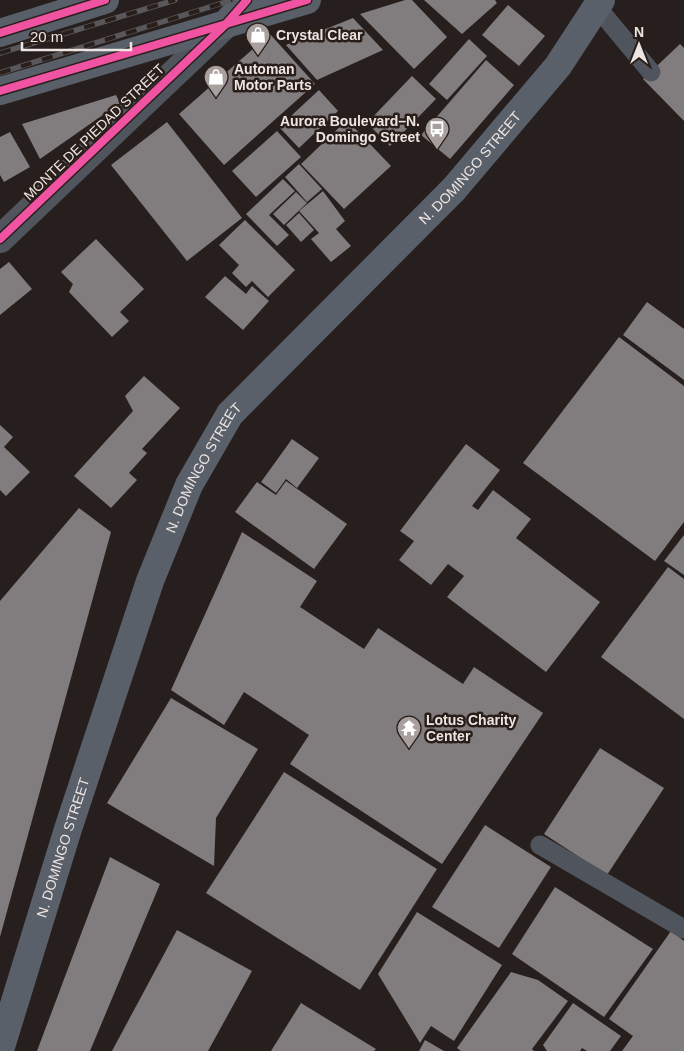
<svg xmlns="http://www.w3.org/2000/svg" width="684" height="1051" font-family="Helvetica,sans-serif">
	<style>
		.building { fill: #817c7d }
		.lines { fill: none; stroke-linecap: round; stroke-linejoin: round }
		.lane { stroke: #50555d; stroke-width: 19 }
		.street { stroke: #50555d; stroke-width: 28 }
		.secondary { stroke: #5a606a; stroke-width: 28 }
		.primary { stroke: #595f68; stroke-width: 28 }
		.rail-casing { stroke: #59575a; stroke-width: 5.5 }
		.rail { stroke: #291e1a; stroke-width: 4; stroke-dasharray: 11; stroke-linecap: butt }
		.cycleway-casing { stroke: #291e1a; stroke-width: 11 }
		.cycleway { stroke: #f153a3; stroke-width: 8 }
		.labels { text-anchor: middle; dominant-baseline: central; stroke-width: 5; stroke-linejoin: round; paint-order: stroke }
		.poi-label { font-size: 14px; font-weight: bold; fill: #ede5e2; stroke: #291e1a; text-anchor: start }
		.street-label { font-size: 14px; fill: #ede5e2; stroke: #291e1a }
	</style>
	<rect width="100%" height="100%" fill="#261f1e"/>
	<g class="building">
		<polygon points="405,0 412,0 447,37 414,69 360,14"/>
		<polygon points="424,0 495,0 497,3 462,34"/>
		<polygon points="508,5 545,36 519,66 482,35"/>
		<polygon points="353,18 383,50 317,80 286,45"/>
		<polygon points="270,34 315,84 224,165 179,114"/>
		<polygon points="469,39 487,56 447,100 429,84"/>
		<polygon points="680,44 684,48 684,121 643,79"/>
		<polygon points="486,60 514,85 450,159 421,135"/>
		<polygon points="412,76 436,99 390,146 367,123"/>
		<polygon points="319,90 338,111 299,148 279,127"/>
		<polygon points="116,95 120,103 40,159 22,124"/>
		<polygon points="347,120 391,166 344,209 301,164"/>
		<polygon points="167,122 242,218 187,261 111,165"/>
		<polygon points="277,131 301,157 256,197 232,171"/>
		<polygon points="10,132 30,167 4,182 0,175 0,137"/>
		<polygon points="299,164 322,189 307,202 285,177"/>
		<polygon points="283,179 295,191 269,215 289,235 277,246 246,214"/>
		<polygon points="323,191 345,221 336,229 351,246 331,262 311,239 319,233 299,211"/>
		<polygon points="296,192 307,203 284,225 273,214"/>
		<polygon points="299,213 314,230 301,242 286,225"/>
		<polygon points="245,220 295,270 268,297 252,281 246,287 232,273 239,265 219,245"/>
		<polygon points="96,239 144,289 120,312 129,321 112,337 69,292 73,284 61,272"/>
		<polygon points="9,262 32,289 0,315 0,269"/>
		<polygon points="225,276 246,294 252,286 269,301 243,330 205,297"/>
		<polygon points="647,302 684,329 684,380 623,335"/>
		<polygon points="619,337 684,386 684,522 655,561 523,463"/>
		<polygon points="144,376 180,408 142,449 147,453 129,473 137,480 111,508 74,476 133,411 125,396"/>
		<polygon points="0,425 13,437 4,447 30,472 6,496 0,490"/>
		<polygon points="292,439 319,458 297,488 286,479 276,493 261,482"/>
		<polygon points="466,444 500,470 472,506 478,510 493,490 531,519 516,538 600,602 546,672 447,597 464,576 448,564 431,585 399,560 414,541 400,531"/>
		<polygon points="286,481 347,524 314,569 235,512 257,482 276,495"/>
		<polygon points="79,508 111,532 0,937 0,601"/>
		<polygon points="242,532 317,581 300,607 364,649 378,628 463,684 474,667 543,713 442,864 290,764 309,735 244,692 224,725 171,690"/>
		<polygon points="684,535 684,575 664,561"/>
		<polygon points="668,567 684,579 684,719 601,657"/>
		<polygon points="171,698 258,749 216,818 214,866 107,803"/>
		<polygon points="600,748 664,788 607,875 544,834"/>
		<polygon points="284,772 437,869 360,990 206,893"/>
		<polygon points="485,825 551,867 499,948 432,907"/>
		<polygon points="110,857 160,884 90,1051 37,1051"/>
		<polygon points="555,887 653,949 604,1017 512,954"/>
		<polygon points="417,912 502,965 454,1041 431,1026 420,1043 378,974"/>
		<polygon points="177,930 252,971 208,1051 112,1051"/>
		<polygon points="671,931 684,941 684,1051 622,1051 633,1036 609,1019"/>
		<polygon points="511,972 538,980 568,1001 532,1049 534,1051 461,1051 457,1048"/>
		<polygon points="301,1003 376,1049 374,1051 271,1051"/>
		<polygon points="573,1003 621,1036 610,1051 587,1051 582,1048 580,1051 547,1051 543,1045"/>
		<polygon points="425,1040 444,1051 419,1051"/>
	</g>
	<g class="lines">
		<g class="lane">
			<polyline points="597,7 651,72"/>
			<polyline points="540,845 684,929"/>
		</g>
		<polyline class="street" points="0,239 226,24"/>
		<g class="secondary">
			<polyline points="226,24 247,0"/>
			<path id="s1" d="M0 1050 68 829 150 581 189 485 230 414 454 189 558 66 601 0"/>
		</g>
		<g class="primary">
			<polyline points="0,33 105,0"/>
			<polyline points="0,91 307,0"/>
		</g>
		<defs>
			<g id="rail">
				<polyline points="0,53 175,0"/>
				<polyline points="0,73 232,0"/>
			</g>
		</defs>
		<use href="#rail" class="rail-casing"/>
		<use href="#rail" class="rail"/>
		<defs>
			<g id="cycleway">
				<polyline points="0,33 105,0"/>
				<polyline points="0,91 307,0"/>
				<polyline points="0,239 226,24 247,0"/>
			</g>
		</defs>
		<use href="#cycleway" class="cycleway-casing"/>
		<use href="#cycleway" class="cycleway"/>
	</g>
	<defs>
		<symbol id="shop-pin" viewBox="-11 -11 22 30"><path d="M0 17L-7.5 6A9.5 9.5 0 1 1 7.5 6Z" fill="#a7a09d" stroke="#291e1a"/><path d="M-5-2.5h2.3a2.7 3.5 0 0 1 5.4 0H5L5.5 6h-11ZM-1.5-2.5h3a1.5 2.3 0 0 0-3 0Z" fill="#fff"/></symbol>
		<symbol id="bus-pin" viewBox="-11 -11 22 30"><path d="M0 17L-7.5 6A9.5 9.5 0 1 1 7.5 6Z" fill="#a7a09d" stroke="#291e1a"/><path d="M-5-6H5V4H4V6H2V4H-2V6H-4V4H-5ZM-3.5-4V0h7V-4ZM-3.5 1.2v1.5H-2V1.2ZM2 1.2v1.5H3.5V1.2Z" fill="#fff"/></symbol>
		<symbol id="temple-pin" viewBox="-11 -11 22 30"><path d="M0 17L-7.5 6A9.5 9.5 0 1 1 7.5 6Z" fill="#a7a09d" stroke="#291e1a"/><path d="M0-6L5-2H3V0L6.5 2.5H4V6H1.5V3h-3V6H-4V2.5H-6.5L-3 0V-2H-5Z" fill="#fff"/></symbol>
	</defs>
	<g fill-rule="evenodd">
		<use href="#shop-pin" x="244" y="21" width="28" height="38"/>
		<use href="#shop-pin" x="202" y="63" width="28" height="38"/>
		<use href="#bus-pin" x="423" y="115" width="28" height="38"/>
		<use href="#temple-pin" x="395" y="714" width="28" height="38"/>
	</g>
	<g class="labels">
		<g class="poi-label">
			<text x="276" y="35">Crystal Clear</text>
			<text x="234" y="69">Automan<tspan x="234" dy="16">Motor Parts</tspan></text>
			<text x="420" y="121" text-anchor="end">Aurora Boulevard–N.<tspan x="420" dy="16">Domingo Street</tspan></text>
			<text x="426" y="720">Lotus Charity<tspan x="426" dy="16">Center</tspan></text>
		</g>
		<g class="street-label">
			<text transform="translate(94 132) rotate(-44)">MONTE DE PIEDAD STREET</text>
			<text stroke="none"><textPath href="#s1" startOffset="1022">N. DOMINGO STREET</textPath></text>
			<text stroke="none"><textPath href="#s1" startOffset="618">N. DOMINGO STREET</textPath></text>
			<text stroke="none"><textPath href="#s1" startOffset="212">N. DOMINGO STREET</textPath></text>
		</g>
	</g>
	<g transform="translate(639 45)" stroke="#291e1a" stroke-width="4" paint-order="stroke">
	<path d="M0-4L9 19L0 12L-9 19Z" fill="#ede5e2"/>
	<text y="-8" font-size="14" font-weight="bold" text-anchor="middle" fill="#ede5e2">N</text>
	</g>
	<path d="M22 42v8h109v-8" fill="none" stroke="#ede5e2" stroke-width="2.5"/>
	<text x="30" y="42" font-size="15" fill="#ede5e2" stroke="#291e1a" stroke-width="4" paint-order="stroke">20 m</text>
</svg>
